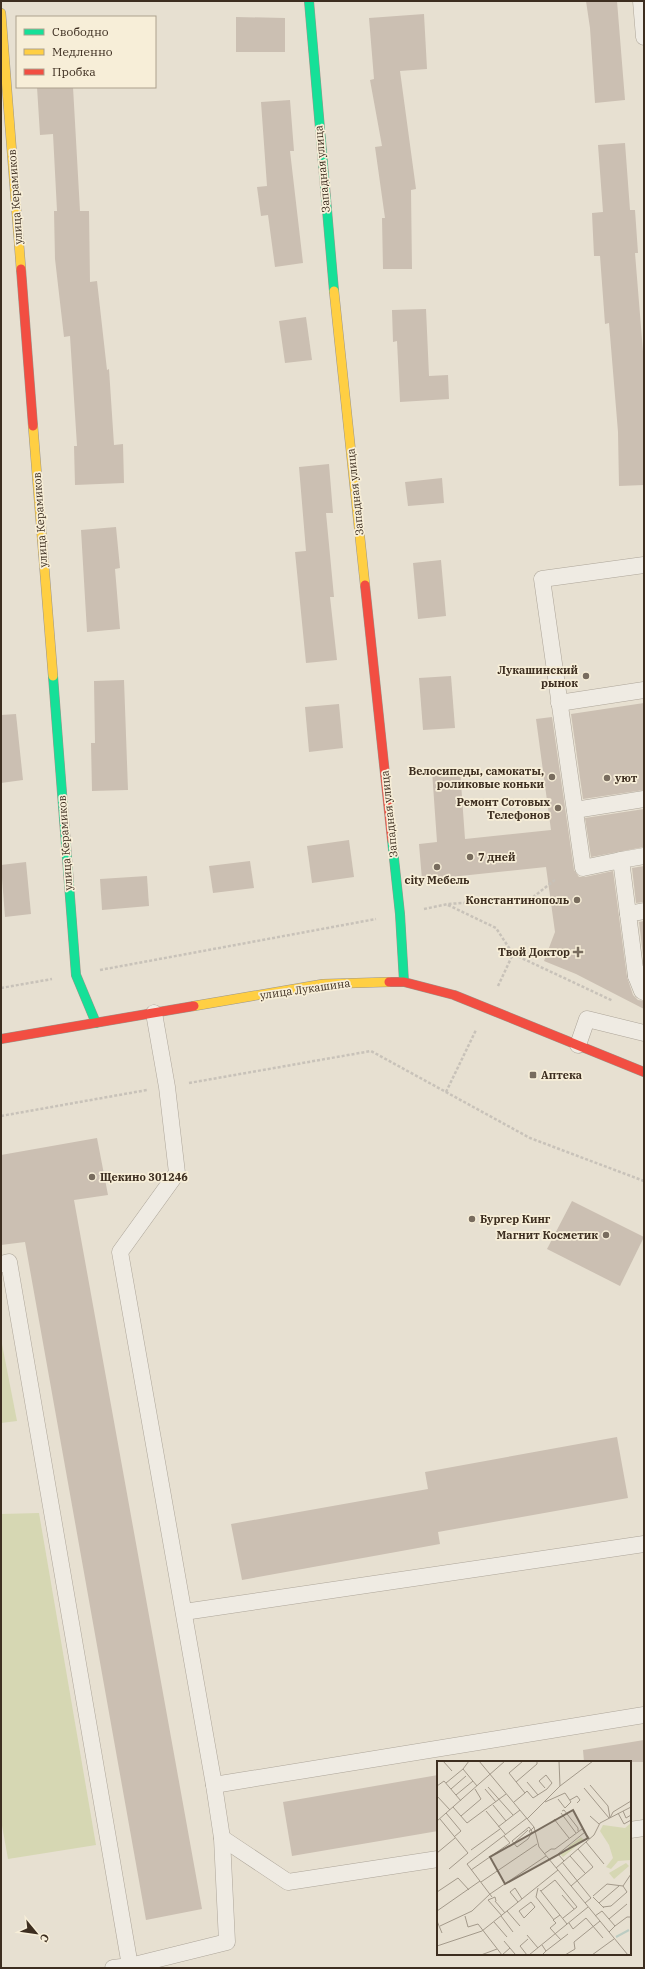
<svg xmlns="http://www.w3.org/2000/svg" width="645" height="1969" font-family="'IBM Plex Serif',serif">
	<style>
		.green { fill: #d6d7b3 }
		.building { fill: #cbbfb2 }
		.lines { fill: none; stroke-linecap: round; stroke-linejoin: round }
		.lane-casing { stroke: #ada599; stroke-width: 17 }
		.fast-casing { stroke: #9c958a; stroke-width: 10 }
		.slow-casing { stroke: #9c958a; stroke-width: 10 }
		.jam-casing { stroke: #9c958a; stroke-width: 10 }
		.path { stroke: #c8c2b9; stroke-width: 2.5; stroke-dasharray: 3 2; stroke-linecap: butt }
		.lane { stroke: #efebe3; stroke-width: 16 }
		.fast { stroke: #16e098; stroke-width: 9 }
		.slow { stroke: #ffcf43; stroke-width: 9 }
		.jam { stroke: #f24e42; stroke-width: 9 }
		.poi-dot { fill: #786c5e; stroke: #f7eed8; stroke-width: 1.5 }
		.labels { text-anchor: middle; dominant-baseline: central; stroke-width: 3.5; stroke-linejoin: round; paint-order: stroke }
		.street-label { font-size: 11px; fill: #3d2e20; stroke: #f7eed8 }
		.poi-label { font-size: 11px; font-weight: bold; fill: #3d2e20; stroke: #f7eed8; text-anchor: end }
		.inset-river { fill: none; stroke: #bcccc2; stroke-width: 2 }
		.inset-road { fill: none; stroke: #a3998a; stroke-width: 1 }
		.view { fill: #786c5e; fill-opacity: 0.15; stroke: #786c5e; stroke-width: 2 }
		.inset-edge { fill: none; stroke: #3d2e20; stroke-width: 2 }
	</style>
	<rect width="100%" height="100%" fill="#e7e0d1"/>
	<g class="green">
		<polygon points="1,1339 17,1421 1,1423"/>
		<polygon points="39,1513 96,1845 8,1859 1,1820 1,1514"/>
	</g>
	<g class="building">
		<polygon points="586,1 617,1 625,100 595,103 590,28"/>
		<polygon points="424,14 427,69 400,71 416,189 411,190 412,269 383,269 382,218 385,218 375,147 382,146 370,80 374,79 369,18"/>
		<polygon points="236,17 285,18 285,52 236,52"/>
		<polygon points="37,87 73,87 80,211 89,211 90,282 97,281 107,370 109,369 114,445 123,444 124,483 75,485 74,446 77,446 70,336 64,337 55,259 54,211 57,211 53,134 40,135"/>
		<polygon points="290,100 294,151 290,151 303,263 275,267 268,215 261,216 257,187 267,186 261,102"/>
		<polygon points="625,143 630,210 635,210 638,253 635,253 644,364 644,485 619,486 618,432 609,323 605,324 600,256 594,256 592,213 603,212 598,145"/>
		<polygon points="426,309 429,376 448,375 449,399 400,402 397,341 393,342 392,310"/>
		<polygon points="306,317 312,360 285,363 279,321"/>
		<polygon points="329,464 333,513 326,513 334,597 330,597 337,660 306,663 295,552 306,551 299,467"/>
		<polygon points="442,478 444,503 408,506 405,482"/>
		<polygon points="116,527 120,568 115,569 120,629 87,632 81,530"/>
		<polygon points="441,560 446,616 418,619 413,563"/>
		<polygon points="451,676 455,728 423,730 419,678"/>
		<polygon points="124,680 128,790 92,791 91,743 95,743 94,681"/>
		<polygon points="644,703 644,790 583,799 571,714"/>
		<polygon points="339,704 343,748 309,752 305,707"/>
		<polygon points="16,714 23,780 1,783 1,715"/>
		<polygon points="552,717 574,870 579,877 585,877 613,871 627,977 633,995 638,1000 644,1001 644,1009 576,974 544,961 555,932 546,867 422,880 419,844 437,842 432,771 460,769 465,839 551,830 536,719"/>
		<polygon points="644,809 644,847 591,857 585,818"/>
		<polygon points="349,840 354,877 312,883 307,846"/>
		<polygon points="250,861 254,888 213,893 209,866"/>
		<polygon points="26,862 31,914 5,917 1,865"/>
		<polygon points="644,866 644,902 636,903 632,868"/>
		<polygon points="147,876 149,906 102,910 100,879"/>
		<polygon points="644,921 644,964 639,922"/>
		<polygon points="97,1138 108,1195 74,1200 202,1909 146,1920 25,1242 1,1245 1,1155"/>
		<polygon points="572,1201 644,1237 620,1286 547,1249"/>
		<polygon points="617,1437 628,1498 438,1532 440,1544 242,1580 231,1524 428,1489 425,1472"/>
		<polygon points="644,1740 644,1762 584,1762 583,1750"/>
		<polygon points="438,1775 438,1831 292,1856 283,1802"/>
	</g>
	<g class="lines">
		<defs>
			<g id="lane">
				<polyline points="641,1 644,37"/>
				<polyline points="644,565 542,579 583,868 621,860 636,976 644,974"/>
				<polyline points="559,703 644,690"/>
				<polyline points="575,810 644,799"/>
				<polyline points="621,860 644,856"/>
				<polyline points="628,914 644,911"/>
				<polyline points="636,976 642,991 644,992"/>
				<polyline points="578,1045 587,1019 644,1033"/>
				<polyline points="1,1264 9,1262 130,1966"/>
				<polyline points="184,1612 644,1544"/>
				<polyline points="214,1785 644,1715"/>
				<polyline points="630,1830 644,1828"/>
				<polyline points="222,1838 288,1882 438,1859"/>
				<polyline points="113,1968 130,1966 227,1942 222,1838 214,1785 120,1252 177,1173 167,1087 154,1013"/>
			</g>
			<g id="fast">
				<polyline points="309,1 334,291"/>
				<polyline points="53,676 76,975 96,1023"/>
				<polyline points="392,840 400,914 404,982"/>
			</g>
			<g id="slow">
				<polyline points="1,13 21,269"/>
				<polyline points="334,291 365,585"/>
				<polyline points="33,426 53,676"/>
				<polyline points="194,1006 323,984 389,982"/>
			</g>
			<g id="jam">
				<polyline points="21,269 33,426"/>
				<polyline points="365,585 392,840"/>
				<polyline points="389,982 404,982 454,995 644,1072"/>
				<polyline points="1,1039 194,1006"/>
			</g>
		</defs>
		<use href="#lane" class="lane-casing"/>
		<use href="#fast" class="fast-casing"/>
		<use href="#slow" class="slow-casing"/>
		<use href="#jam" class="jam-casing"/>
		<g class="path">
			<polyline points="448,905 496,928 513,954 613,1001"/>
			<polyline points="424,909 448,904 532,898 556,879"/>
			<polyline points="100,970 376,919"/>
			<polyline points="498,986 513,954"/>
			<polyline points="1,988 52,979"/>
			<polyline points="189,1083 371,1051 530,1138 644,1181"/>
			<polyline points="446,1092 476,1030"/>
			<polyline points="1,1116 147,1090"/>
		</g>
		<use href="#lane" class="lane"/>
		<use href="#fast" class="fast"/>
		<use href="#slow" class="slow"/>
		<use href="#jam" class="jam"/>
	</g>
	<g class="poi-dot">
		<circle cx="586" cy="676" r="4"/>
		<circle cx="552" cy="777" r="4"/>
		<circle cx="607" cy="778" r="4"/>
		<circle cx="558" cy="808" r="4"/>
		<circle cx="470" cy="857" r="4"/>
		<circle cx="437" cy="867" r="4"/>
		<circle cx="577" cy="900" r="4"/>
		<path d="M576 946h4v4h4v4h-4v4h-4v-4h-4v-4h4z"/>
		<rect x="529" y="1071" width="8" height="8" rx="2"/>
		<circle cx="92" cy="1177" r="4"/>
		<circle cx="472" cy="1219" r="4"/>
		<circle cx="606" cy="1235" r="4"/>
	</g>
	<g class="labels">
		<g class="street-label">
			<text transform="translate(322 169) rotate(-95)">Западная улица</text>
			<text transform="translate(15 197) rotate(-94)">улица Керамиков</text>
			<text transform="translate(355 492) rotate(-96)">Западная улица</text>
			<text transform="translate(40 520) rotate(-94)">улица Керамиков</text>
			<text transform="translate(389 814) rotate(-96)">Западная улица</text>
			<text transform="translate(65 843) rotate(-94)">улица Керамиков</text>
			<text transform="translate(305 989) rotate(-8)">улица Лукашина</text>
		</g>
		<g class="poi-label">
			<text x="578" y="670">Лукашинский<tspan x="578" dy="13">рынок</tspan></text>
			<text x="544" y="771">Велосипеды, самокаты,<tspan x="544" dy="13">роликовые коньки</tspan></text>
			<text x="615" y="778" text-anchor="start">уют</text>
			<text x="550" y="802">Ремонт Сотовых<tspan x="550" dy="13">Телефонов</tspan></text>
			<text x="478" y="857" text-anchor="start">7 дней</text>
			<text x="437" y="880" text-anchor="middle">city Мебель</text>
			<text x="569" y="900">Константинополь</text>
			<text x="570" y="952">Твой Доктор</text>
			<text x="541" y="1075" text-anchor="start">Аптека</text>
			<text x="100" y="1177" text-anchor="start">Щекино 301246</text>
			<text x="480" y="1219" text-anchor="start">Бургер Кинг</text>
			<text x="598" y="1235">Магнит Косметик</text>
		</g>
	</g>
	<g transform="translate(437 1761)">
		<rect width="194" height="194" fill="#e7e0d1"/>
		<path d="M194 62V99L181 100 174 108 169 106 176 97 172 84 163 70 166 64 188 67ZM144 76 147 79 126 96 123 93 132 88 131 86ZM189 102 192 105 177 118 172 112Z" fill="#d6d7b3"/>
		<path class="inset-river" d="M179 176 192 169"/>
		<path class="inset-road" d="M6 0 15 10M32 0 26 8 40 25M42 0 97 66 102 86 191 194M79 21 100 3V0M90 21 101 34M9 22 26 8M153 24 171 45 173 57M0 25 7 20 24 40M123 25 156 0M51 26 76 54M147 27 172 57M14 28 29 15M48 28 59 41M88 32 90 30 96 37 110 28 115 22 109 14 102 20 108 27M19 34 36 20M0 35 13 49M133 39 140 35 143 39 140 42M77 41 88 32 72 12 86 0M108 41 128 32 134 41 128 47 121 38M56 44 69 60M16 46 30 62 69 33M49 50 69 74M125 50 127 49 141 67V70M186 50 189 57 194 54M9 52 24 70 17 76M124 52 139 72M181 52 187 63 194 59M24 55 44 38 38 28M153 55 162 63M173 57 176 51 194 40M3 58 31 92 12 108M90 58 123 25 122 0M117 58 132 77M0 60 68 0M61 66 83 49M94 73 95 70 94 69 92 66 75 80 80 86 91 78 94 73 92 70 94 69 97 66M149 81 167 103M77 82 91 69M34 89 63 68M0 92 18 77M107 93 114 88H118L145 68 153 78M133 95 148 112M127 100 121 93 148 71M125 101 154 137 148 142M119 107 157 74 163 62 194 46M34 109 73 82 67 75M21 117 32 129M44 121 100 83M134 125 156 106 141 88M186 125 194 113M101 127 99 136 117 159M103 129 130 163M104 130 118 119 140 146 126 157M0 131 21 117M125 134 137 148M156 135 170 123 186 125 190 131 174 145 166 146M55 136 30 103 90 57M156 136 167 147M58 140 68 152M59 140 58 136 51 139 65 155M81 141 73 131 78 127 85 138M94 141 98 146 87 157 82 150ZM162 142 182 125M0 150 43 120M70 150 83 165M123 154 116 159 119 162 113 167 124 179M28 155 31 166 41 163 65 194 73 187M64 155 76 171M158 155 165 150 178 165 172 171M172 158 190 143M0 160 5 172M57 161 70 176M132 162 136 168 149 157 166 177M3 165 35 150 53 133 109 95M178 165 190 156H194M90 174 101 187M67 180 78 193M105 184 109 190 105 194M0 185 45 170 121 109M109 190 131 173M44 194 60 188M90 194 83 185 91 178M92 194 151 146M128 194 138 188 137 181 163 160M155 194 177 178"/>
		<path class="view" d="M136 49 151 77 68 123 53 96Z"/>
		<rect width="194" height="194" class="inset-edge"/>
	</g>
	<rect width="645" height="1969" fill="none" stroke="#3d2e20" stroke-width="4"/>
	<rect x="16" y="16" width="140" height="72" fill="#f7eed8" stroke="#ada18e"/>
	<rect x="24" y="29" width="20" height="6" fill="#16e098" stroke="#ada18e"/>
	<text x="52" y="36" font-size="12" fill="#3d2e20">Свободно</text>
	<rect x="24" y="49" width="20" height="6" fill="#ffcf43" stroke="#ada18e"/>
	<text x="52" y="56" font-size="12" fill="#3d2e20">Медленно</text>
	<rect x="24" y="69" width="20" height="6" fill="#f24e42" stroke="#ada18e"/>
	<text x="52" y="76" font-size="12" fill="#3d2e20">Пробка</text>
	<g transform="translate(36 1933) rotate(119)" stroke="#f7eed8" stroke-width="3" paint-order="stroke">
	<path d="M0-3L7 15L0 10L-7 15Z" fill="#3d2e20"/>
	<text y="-6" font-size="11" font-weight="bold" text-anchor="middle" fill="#3d2e20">С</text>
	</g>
</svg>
